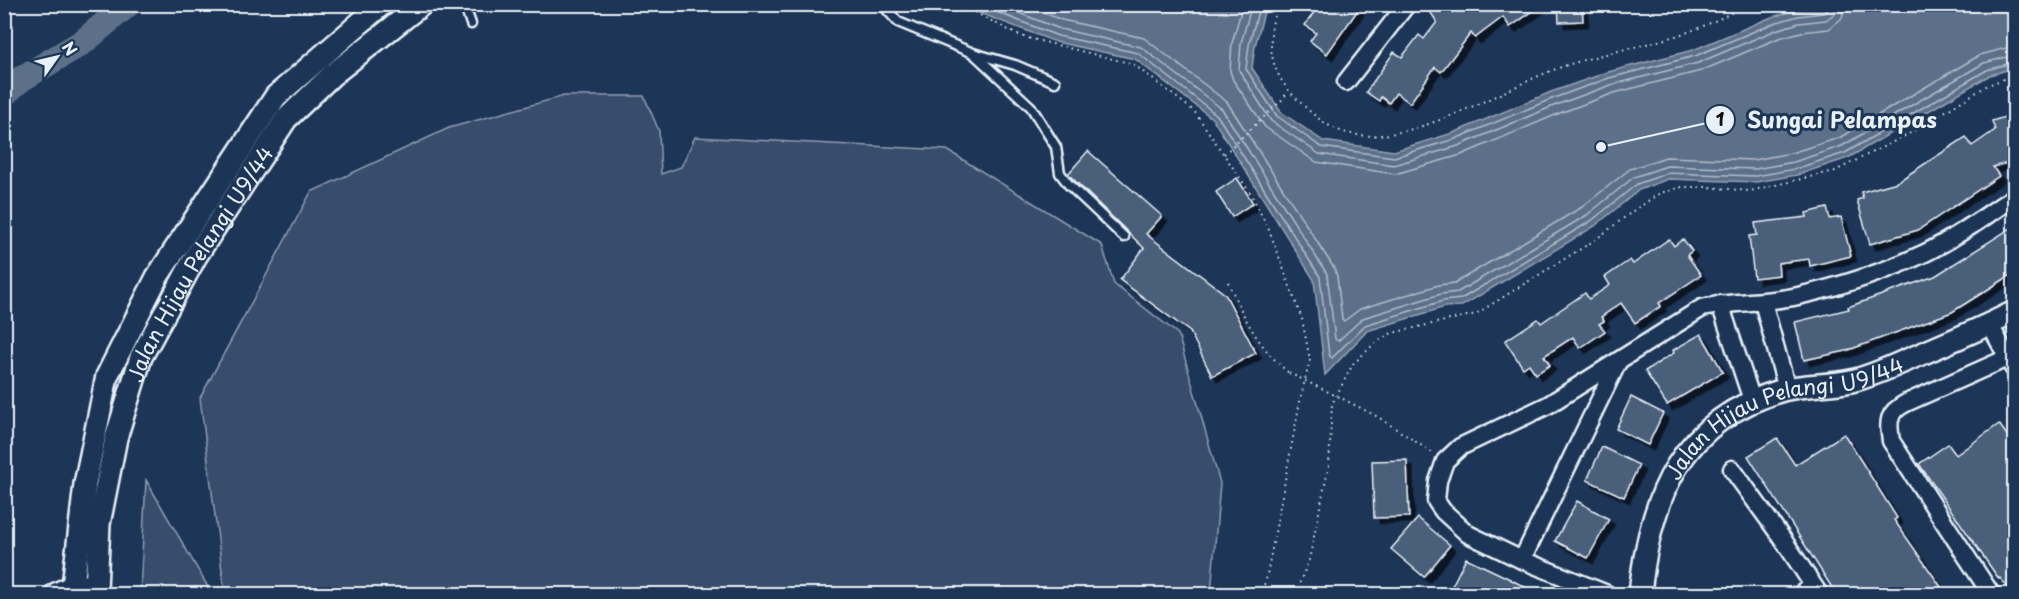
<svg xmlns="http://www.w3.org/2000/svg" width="2019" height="599" font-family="'Playpen Sans',sans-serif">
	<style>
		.green { fill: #374d6c; stroke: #909fb2; stroke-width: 1.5 }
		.water { fill: #5d7089; stroke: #95a4b5; stroke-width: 1.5 }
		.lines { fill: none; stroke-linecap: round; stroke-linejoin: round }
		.shore { stroke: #b0bdcc; stroke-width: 1.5 }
		.river { stroke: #5d7089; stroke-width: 26 }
		.building { fill: #495e7a; stroke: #e8f1f8; stroke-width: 1.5; filter: url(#shadow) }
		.service-casing { stroke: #e8f1f8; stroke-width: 13 }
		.minor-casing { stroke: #e8f1f8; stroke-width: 21 }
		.tertiary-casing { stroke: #e8f1f8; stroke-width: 26 }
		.path { stroke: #e8f1f8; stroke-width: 2; stroke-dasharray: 1.5 4.5; stroke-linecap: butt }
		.service { stroke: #1d3557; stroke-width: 8 }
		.minor { stroke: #1d3557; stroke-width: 16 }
		.tertiary { stroke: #1d3557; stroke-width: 21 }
		.path-bridge { stroke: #e8f1f8; stroke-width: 2; stroke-dasharray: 1.5 4.5; stroke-linecap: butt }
		.labels { text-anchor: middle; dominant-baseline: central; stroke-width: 6; stroke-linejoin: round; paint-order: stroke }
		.street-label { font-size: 21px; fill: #e8f1f8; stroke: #1d3557 }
		.leader { fill: none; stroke: #e8f1f8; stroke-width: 2 }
		.callout-dot { fill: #e8f1f8; stroke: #1d3557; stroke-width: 2 }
		.mark-label { font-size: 18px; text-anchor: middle; font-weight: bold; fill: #111 }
		.callout-label { font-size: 22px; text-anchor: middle; font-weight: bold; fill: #e8f1f8; stroke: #1d3557; stroke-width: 6; stroke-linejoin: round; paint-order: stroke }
	</style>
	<defs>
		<filter id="shadow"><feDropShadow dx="5.5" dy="5.5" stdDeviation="0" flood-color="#0009"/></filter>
	</defs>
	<rect width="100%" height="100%" fill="#1d3557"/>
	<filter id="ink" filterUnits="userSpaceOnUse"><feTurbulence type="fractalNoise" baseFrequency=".0167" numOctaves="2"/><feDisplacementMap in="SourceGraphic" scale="12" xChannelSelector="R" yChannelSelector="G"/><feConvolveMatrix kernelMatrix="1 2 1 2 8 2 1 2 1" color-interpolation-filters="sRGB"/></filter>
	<g filter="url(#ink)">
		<g class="green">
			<polygon points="564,96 644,96 659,131 661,174 681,167 695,137 947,150 1102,245 1114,284 1178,334 1220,483 1211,594 225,594 200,398 311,192 449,128"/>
			<polygon points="146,480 212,594 140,594"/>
		</g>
		<polygon class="water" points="1852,4 1962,5 2014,8 2014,68 1990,75 1848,158 1797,175 1756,182 1668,179 1639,190 1595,226 1462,306 1445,307 1367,331 1325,375 1314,280 1213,119 1135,59 1056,42 977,12 964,5 1266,5 1255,46 1252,68 1281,112 1323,141 1394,151 1453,133 1551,92 1608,72 1693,50 1772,17 1797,10"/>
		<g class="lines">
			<g class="shore">
				<polyline points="976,4 1058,36 1138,53 1217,115 1320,277 1329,355 1332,358 1365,325 1443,301 1461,299 1591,221 1637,184 1668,173 1756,176 1795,169 1845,153 1987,70 2014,62"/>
				<polyline points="996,4 1060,29 1141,47 1222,109 1327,274 1335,339 1338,341 1363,318 1441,294 1458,292 1587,215 1634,177 1667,166 1755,169 1794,162 1842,146 1984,63 2014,55"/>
				<polyline points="1021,4 1062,20 1144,38 1227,102 1334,268 1337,276 1342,319 1344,321 1360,309 1439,285 1455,283 1582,207 1630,169 1666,157 1754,160 1791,153 1839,138 1980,55 2014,46"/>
				<polyline points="1243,4 1232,43 1230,71 1233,80 1265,127 1316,162 1395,174 1461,155 1560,113 1614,93 1701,71 1779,38 1801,32 1829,29 1842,18 1845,4"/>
				<polyline points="1252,4 1241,43 1239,70 1271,121 1319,154 1394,165 1458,146 1556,105 1611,85 1698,63 1776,30 1799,23 1826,20 1834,14 1836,4"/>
				<polyline points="1260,4 1249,45 1246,69 1277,116 1321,147 1394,157 1455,139 1554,98 1609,78 1695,56 1774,23 1798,16 1823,13 1828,10 1829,4"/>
			</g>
			<polyline class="river" points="4,94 21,79 83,42 128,4"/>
		</g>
		<g class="building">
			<polygon points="1306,4 1362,4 1327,54 1310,41 1316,33 1305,25 1315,11"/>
			<polygon points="1425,4 1543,4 1510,27 1503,17 1475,38 1471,33 1441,72 1435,67 1410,103 1396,93 1389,103 1381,97 1379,101 1366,92 1394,52 1402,57 1419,35 1424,39 1437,22"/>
			<polygon points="1558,4 1582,4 1583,21 1559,22"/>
			<polygon points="2014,114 2014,161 1993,167 1999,176 1918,230 1870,244 1857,200 1863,198 1861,192 1897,182 1966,137 1972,146 1995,130 1992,121"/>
			<polygon points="1088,151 1162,216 1146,234 1225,294 1256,353 1212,376 1190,332 1120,280 1144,248 1068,174"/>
			<polygon points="1237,178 1253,203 1232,217 1216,192"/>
			<polygon points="1827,208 1830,219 1841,217 1851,256 1810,266 1809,259 1778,263 1779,275 1754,278 1749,236 1757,235 1755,223 1807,217 1806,213"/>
			<polygon points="2014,226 2014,273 1952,312 1846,351 1804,360 1795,322 1849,309 1848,307 1935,276"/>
			<polygon points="1669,239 1674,246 1683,239 1692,251 1687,255 1701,275 1659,303 1661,306 1635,323 1621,303 1601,317 1604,321 1599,324 1605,331 1580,348 1573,337 1544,356 1550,365 1536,374 1529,364 1523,368 1505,341 1538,319 1541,323 1585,293 1589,299 1610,285 1605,277 1630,260 1633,264"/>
			<polygon points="1701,334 1723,372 1667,405 1645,371 1674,353 1673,350"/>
			<polygon points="1631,397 1663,413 1648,445 1616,429"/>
			<polygon points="1999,424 2014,445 2014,594 2000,578 1999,579 1919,464 1948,444 1956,455"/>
			<polygon points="1844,434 1897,518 1894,520 1946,594 1836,594 1748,456 1777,438 1795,465"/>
			<polygon points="1602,447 1639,465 1624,497 1587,480"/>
			<polygon points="1407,460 1409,517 1374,518 1372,461"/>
			<polygon points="1577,501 1609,519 1588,558 1555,541"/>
			<polygon points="1418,518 1450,545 1424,577 1391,549"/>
			<polygon points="1466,558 1508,578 1538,594 1448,594"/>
		</g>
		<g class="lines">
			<defs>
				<g id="service">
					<polyline points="464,4 471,24"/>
					<polyline points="882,4 898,22 973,53 1015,65 1055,82"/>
					<polyline points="973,53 1031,107 1056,147 1060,173 1069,185 1124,237"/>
				</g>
				<g id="minor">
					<polyline points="1346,82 1407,4"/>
					<polyline points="1763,302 1787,389"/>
					<polyline points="1720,304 1752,400"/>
					<polyline points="1990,325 2014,369"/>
					<polyline points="1732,469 1782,538 1819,594"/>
					<polyline points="1522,560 1618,362"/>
					<path d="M1607 594 1522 560 1468 534 1443 511 1436 501 1438 481 1445 461 1460 447 1548 405 1702 308C1734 301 1767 303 1798 296 1841 286 1885 272 1925 253 1956 238 1985 216 2014 197"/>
					<polyline points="1801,594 1813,586"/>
					<path d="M1991 594 1891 441C1888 421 1887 413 1906 403L2014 355"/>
				</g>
				<g id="tertiary">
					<polyline points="73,586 85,484 107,376 157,277 276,96 382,4"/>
					<path id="s1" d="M96 590 99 524 116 438 141 357 196 256 286 119 332 75 422 4"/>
					<polyline points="56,594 73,586 86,586"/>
					<path id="s2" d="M1640 594C1650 495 1681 420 1783 390 1805 384 1829 386 1851 381 1874 376 1897 364 1919 355 1951 341 1983 328 2014 312"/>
				</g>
			</defs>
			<use href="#service" class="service-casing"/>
			<use href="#minor" class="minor-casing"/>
			<use href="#tertiary" class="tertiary-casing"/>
			<g class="path">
				<polyline points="959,4 1020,36 1133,64 1194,111 1251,194 1269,230 1302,319 1310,360 1301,396 1266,580 1260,594"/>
				<path d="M1277 4C1266 42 1268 72 1298 100 1309 111 1323 124 1338 130 1398 155 1499 90 1556 69 1602 52 1651 46 1696 29 1714 22 1732 12 1750 4"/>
				<polyline points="1224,154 1283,99 1288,91"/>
				<path d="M1228 282C1245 319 1257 346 1289 373"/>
				<polyline points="1343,399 1378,417 1433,453"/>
				<polyline points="1295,594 1309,560 1329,465 1332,404 1353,364 1377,341 1392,333 1476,314 1595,240 1633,211 1660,193 1682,187 1707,187 1750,191 1835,171 1907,135 1988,85 2014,75"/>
			</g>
			<use href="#service" class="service"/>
			<use href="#minor" class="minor"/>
			<use href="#tertiary" class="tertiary"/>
			<polyline class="path-bridge" points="1289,373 1343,399"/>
		</g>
	</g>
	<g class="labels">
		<g class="street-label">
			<text stroke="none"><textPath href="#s1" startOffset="348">Jalan Hijau Pelangi U9/44</textPath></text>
			<text stroke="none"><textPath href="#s2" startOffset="256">Jalan Hijau Pelangi U9/44</textPath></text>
		</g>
	</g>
	<path class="leader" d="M1601 147L1720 120"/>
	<g class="callout-dot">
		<circle cx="1601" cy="147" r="6"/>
		<circle cx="1720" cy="120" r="15"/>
	</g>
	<g class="mark-label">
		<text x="1720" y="126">1</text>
	</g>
	<g class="callout-label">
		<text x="1842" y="128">Sungai Pelampas</text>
	</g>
	<rect width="2019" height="599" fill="none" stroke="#1d3557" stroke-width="24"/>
	<rect x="12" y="12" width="1995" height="575" fill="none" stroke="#e8f1f8" stroke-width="2" filter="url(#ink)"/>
	<g transform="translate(57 57) rotate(56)" stroke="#1d3557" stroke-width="4.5" paint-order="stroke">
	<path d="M0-4.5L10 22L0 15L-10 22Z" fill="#e8f1f8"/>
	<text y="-9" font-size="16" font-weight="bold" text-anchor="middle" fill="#e8f1f8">N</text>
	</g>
</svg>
